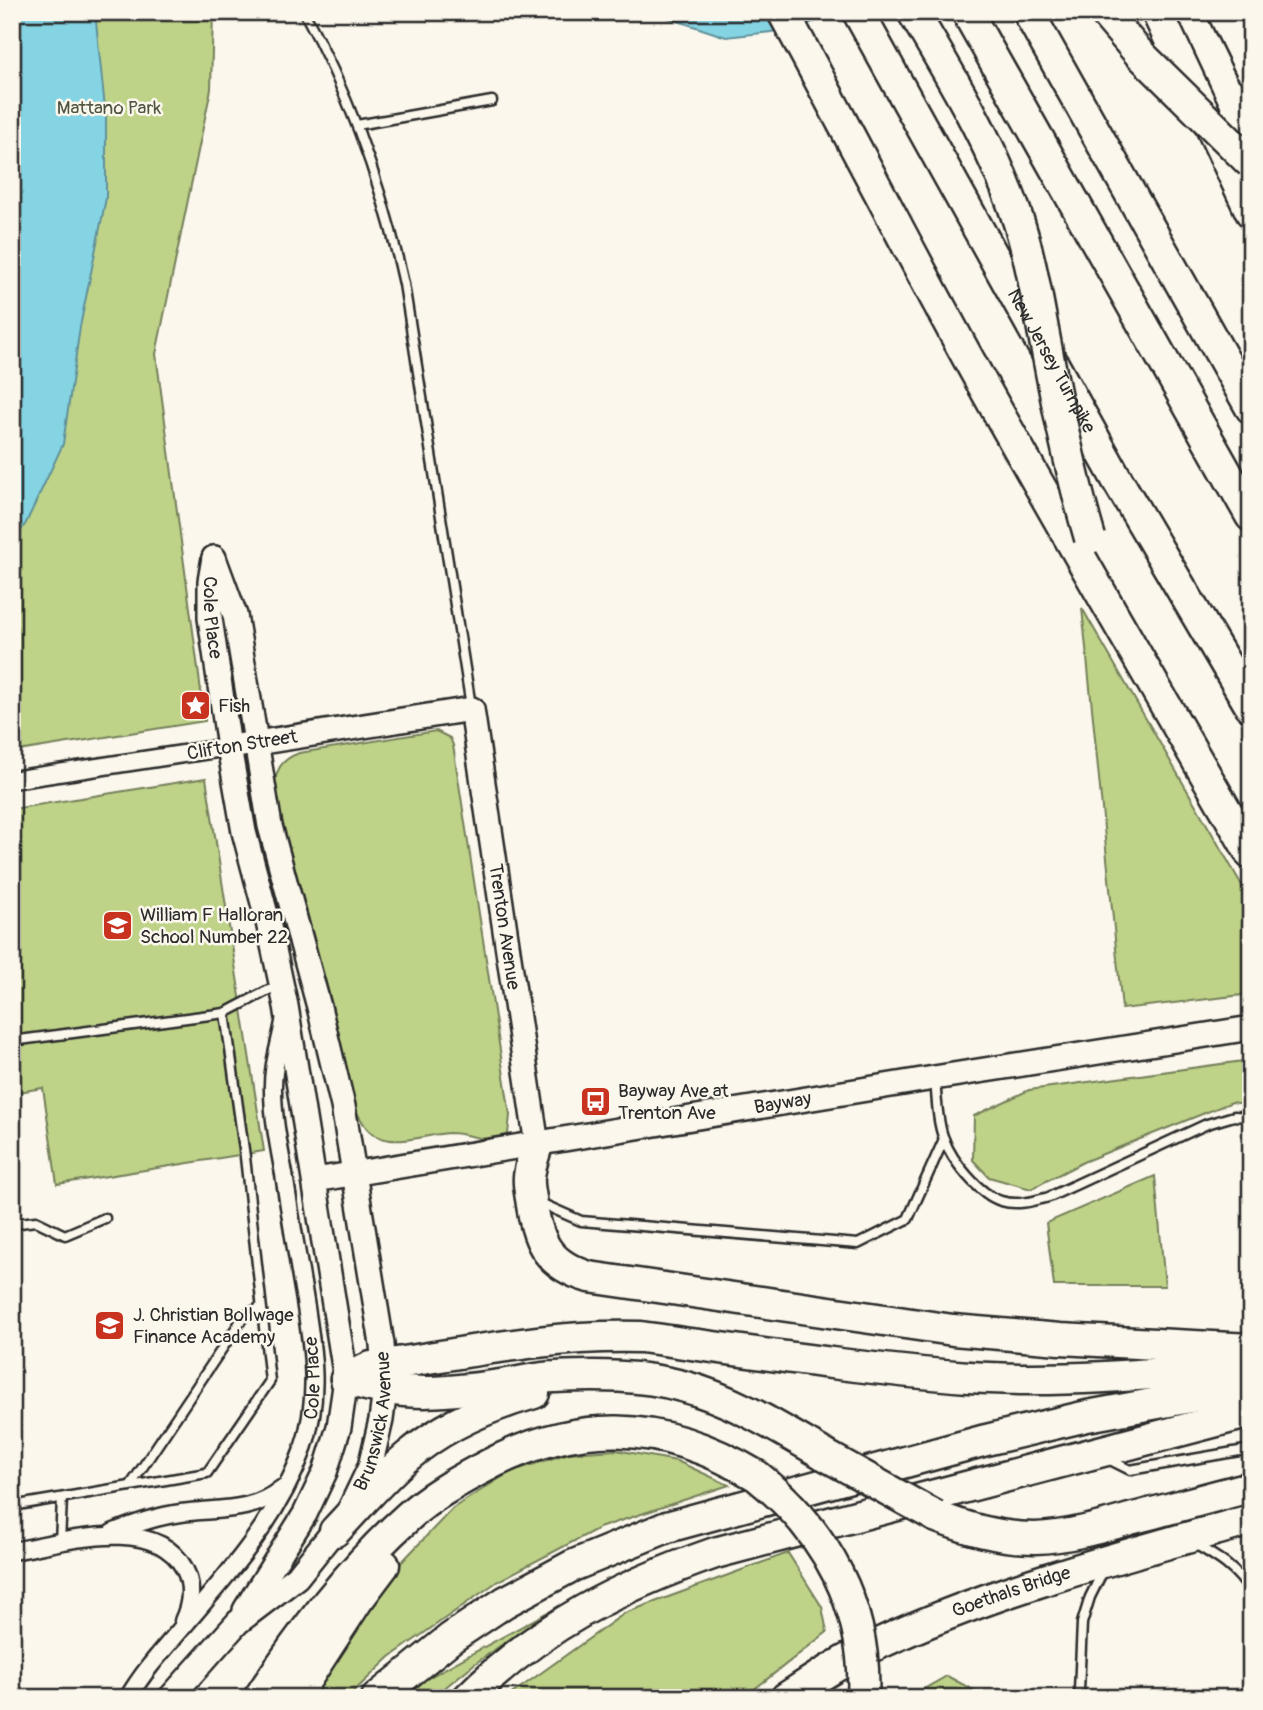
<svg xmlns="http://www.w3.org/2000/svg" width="1263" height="1710" font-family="Pangolin,sans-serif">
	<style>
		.green { fill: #bed388; stroke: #747f5a; stroke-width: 2 }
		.water { fill: #85d4e3; stroke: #619099; stroke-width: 2 }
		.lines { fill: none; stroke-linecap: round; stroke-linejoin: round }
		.lane-casing { stroke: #2b2b2b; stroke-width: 13 }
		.street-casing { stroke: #2b2b2b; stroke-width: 21 }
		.secondary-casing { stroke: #2b2b2b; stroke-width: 28 }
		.highway-casing { stroke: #2b2b2b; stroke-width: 35 }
		.lane { stroke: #fbf7ec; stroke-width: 8 }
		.street { stroke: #fbf7ec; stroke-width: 16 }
		.secondary { stroke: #fbf7ec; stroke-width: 23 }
		.highway { stroke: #fbf7ec; stroke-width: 30 }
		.highway-bridge-casing { stroke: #2b2b2b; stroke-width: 35; stroke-linecap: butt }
		.highway-bridge { stroke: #fbf7ec; stroke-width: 30 }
		.labels { text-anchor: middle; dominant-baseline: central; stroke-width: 5; stroke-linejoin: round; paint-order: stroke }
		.park-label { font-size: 19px; fill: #505542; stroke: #fbf7ec }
		.street-label { font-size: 19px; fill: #2b2b2b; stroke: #fbf7ec }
		.poi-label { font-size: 19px; fill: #2b2b2b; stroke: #fbf7ec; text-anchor: start }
	</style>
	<rect width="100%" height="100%" fill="#fbf7ec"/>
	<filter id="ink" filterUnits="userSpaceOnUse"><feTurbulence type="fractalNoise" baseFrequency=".0143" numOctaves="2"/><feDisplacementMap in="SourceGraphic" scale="14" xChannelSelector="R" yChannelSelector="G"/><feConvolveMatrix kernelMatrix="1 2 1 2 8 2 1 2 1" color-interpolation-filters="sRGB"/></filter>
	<g filter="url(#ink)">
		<g class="green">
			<polygon points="12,12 213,12 211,89 156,354 205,721 12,752"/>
			<polygon points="1082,608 1251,901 1251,994 1122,1009"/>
			<path d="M436 731 450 738 453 745 510 1115 508 1134C489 1146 470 1133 450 1133 428 1134 399 1146 379 1137 368 1133 363 1123 357 1113L332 1005 274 791C275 771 280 760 299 753Z"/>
			<polygon points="206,778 264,1151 57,1184 43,1088 12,1093 12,809"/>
			<polygon points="1251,1060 1251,1105 1232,1102 1083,1162 1031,1189 989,1177 973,1160 974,1116 1029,1090"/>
			<polygon points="1155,1176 1165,1286 1054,1286 1046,1223"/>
			<polygon points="616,1450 677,1461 729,1485 599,1528 498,1581 390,1657 347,1698 308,1698 398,1566 453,1508 510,1472 569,1453"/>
			<polygon points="788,1553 822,1607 827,1632 743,1698 506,1698 625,1613"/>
			<polygon points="548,1612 473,1665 432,1698 406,1698 424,1680"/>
			<polygon points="947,1676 988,1698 908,1698"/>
		</g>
		<g class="water">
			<polygon points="12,12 95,12 106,118 106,198 80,327 63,444 26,523 12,544"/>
			<polygon points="651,12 856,12 771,32 726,37"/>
		</g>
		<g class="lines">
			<defs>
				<g id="lane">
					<path d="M304 12C351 98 383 189 404 284L471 706"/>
					<polyline points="357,125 492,101"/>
					<polyline points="12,1041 225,1013"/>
					<path d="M935 1080C937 1099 937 1122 944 1139 952 1161 979 1194 1001 1201 1017 1206 1034 1201 1049 1197L1207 1124 1234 1116 1251 1117"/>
					<polyline points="540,1203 581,1221 858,1244 908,1219 944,1139"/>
					<polyline points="12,1224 36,1221 65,1235 105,1218"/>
					<polyline points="1108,1459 1130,1470 1251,1449"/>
					<polyline points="130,1486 244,1316 261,1307"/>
					<polyline points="12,1506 207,1473 270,1381 245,1157 225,1013 280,984"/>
					<polyline points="60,1543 62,1498"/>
					<path d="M1193 1543C1217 1557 1238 1569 1251 1593"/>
					<polyline points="1082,1698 1079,1691 1082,1623 1090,1597 1104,1569"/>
				</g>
				<g id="street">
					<polyline points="12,780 229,747"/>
					<path d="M112 1533C134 1524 157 1516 181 1513 216 1508 252 1513 281 1489"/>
					<path d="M12 1551C61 1543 154 1513 184 1568 193 1585 191 1604 183 1621"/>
					<path id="s1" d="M128 1698C144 1670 166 1647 187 1622 231 1571 278 1517 302 1452 321 1399 313 1349 304 1295 297 1255 290 1214 284 1174 279 1147 273 1118 273 1090 272 1067 280 1045 284 1022"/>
				</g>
				<g id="secondary">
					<path id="s2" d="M214 558 210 581V618L229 747 244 832 268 922 286 1006 346 1379 339 1427 325 1472 305 1514 245 1610"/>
					<path id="s3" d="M243 745 472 709 537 1145"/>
					<path id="s4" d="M315 1180 934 1078 1251 1028"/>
					<path id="s5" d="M170 1698 238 1622 297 1577 348 1513 370 1467 381 1420 385 1390 382 1344 343 1106 319 1007 270 826 235 615 214 558"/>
				</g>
				<g id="highway">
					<path d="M783 12C848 131 910 253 975 371 1065 533 1159 693 1251 854"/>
					<path id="s6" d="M858 12 1119 483 1251 707"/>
					<polyline points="967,12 1251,516"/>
					<polyline points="1028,12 1251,408"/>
					<polyline points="1157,12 1251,212"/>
					<polyline points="1223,12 1251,69"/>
					<path d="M537 1145C534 1155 530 1166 529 1177 528 1186 531 1196 532 1205 538 1244 549 1265 589 1277L953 1330 1060 1339 1251 1349"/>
					<path d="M346 1379 371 1367 384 1365C469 1352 556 1334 641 1337 750 1352 860 1369 969 1377 1063 1383 1157 1374 1251 1366"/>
					<path d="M346 1379C404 1399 454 1392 513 1383 527 1381 541 1377 555 1377 597 1375 641 1375 682 1386 733 1399 780 1429 825 1455"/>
					<path d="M935 1516C967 1529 999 1538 1035 1538 1067 1537 1099 1528 1130 1519 1170 1509 1210 1497 1251 1487"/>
					<path d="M335 1531C359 1506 381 1479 408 1456 443 1426 489 1406 534 1393"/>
					<path d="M259 1698C302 1632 351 1567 410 1515 430 1497 453 1484 477 1471 574 1417 660 1418 757 1476"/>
					<polyline points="294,1698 357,1601 384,1565"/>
					<polyline points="377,1698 451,1638 505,1602 572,1566 667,1527 986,1440 1087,1416 1251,1386"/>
					<path d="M468 1698C540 1626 620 1586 715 1553L1251 1412"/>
					<path id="s7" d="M786 1698C815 1679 846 1658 878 1644 996 1589 1125 1555 1251 1520"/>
				</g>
			</defs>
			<use href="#lane" class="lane-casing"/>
			<use href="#street" class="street-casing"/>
			<use href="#secondary" class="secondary-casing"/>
			<use href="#highway" class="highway-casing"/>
			<use href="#lane" class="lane"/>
			<use href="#street" class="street"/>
			<use href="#secondary" class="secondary"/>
			<use href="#highway" class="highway"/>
			<defs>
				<g id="highway-bridge">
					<path d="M913 12C951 76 990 141 1015 211 1031 256 1038 305 1047 351 1059 415 1072 477 1090 538"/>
					<polyline points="1104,12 1138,52 1251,163"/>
					<polyline points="825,1455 935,1516"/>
					<path d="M757 1476C826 1531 868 1608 863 1698"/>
				</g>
			</defs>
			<use href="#highway-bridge" class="highway-bridge-casing"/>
			<use href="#highway-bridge" class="highway-bridge"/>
		</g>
	</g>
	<defs>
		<symbol id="sight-square" viewBox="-11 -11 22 22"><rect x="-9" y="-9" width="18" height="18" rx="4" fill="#c8321e" stroke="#fbf7ec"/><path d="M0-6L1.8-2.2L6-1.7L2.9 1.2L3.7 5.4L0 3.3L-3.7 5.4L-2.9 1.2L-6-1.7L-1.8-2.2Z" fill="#fff"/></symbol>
		<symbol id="school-square" viewBox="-11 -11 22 22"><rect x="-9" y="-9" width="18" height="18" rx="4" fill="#c8321e" stroke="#fbf7ec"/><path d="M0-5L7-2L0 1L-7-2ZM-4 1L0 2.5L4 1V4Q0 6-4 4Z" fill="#fff"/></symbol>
		<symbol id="bus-square" viewBox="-11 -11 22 22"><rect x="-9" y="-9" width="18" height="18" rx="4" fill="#c8321e" stroke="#fbf7ec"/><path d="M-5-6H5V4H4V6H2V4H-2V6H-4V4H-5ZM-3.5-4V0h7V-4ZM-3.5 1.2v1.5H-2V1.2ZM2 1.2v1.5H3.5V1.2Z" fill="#fff"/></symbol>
	</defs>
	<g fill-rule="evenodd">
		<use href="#sight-square" x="178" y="688" width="35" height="35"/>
		<use href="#school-square" x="100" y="908" width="35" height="35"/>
		<use href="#bus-square" x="578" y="1084" width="35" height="35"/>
		<use href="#school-square" x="92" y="1308" width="35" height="35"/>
	</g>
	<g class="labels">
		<g class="park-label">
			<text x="109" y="108">Mattano Park</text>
		</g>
		<g class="street-label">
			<text stroke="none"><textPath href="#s6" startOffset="399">New Jersey Turnpike</textPath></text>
			<text stroke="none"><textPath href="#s2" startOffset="60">Cole Place</textPath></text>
			<text transform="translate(242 745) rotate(-9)">Clifton Street</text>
			<text stroke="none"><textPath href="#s3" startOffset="452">Trenton Avenue</textPath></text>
			<text stroke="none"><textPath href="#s4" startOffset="474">Bayway</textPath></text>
			<text stroke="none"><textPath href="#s1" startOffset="378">Cole Place</textPath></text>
			<text stroke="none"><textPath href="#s5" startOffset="355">Brunswick Avenue</textPath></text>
			<text stroke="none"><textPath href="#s7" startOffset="250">Goethals Bridge</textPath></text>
		</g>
		<g class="poi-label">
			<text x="218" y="706">Fish</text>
			<text x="140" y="915">William F Halloran<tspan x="140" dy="22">School Number 22</tspan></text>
			<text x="618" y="1091">Bayway Ave at<tspan x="618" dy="22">Trenton Ave</tspan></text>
			<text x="133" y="1315">J. Christian Bollwage<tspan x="133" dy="22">Finance Academy</tspan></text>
		</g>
	</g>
	<rect width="1263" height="1710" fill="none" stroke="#fbf7ec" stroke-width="42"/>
	<rect x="21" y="21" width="1221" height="1668" fill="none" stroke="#2b2b2b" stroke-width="2.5" filter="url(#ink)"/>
</svg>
